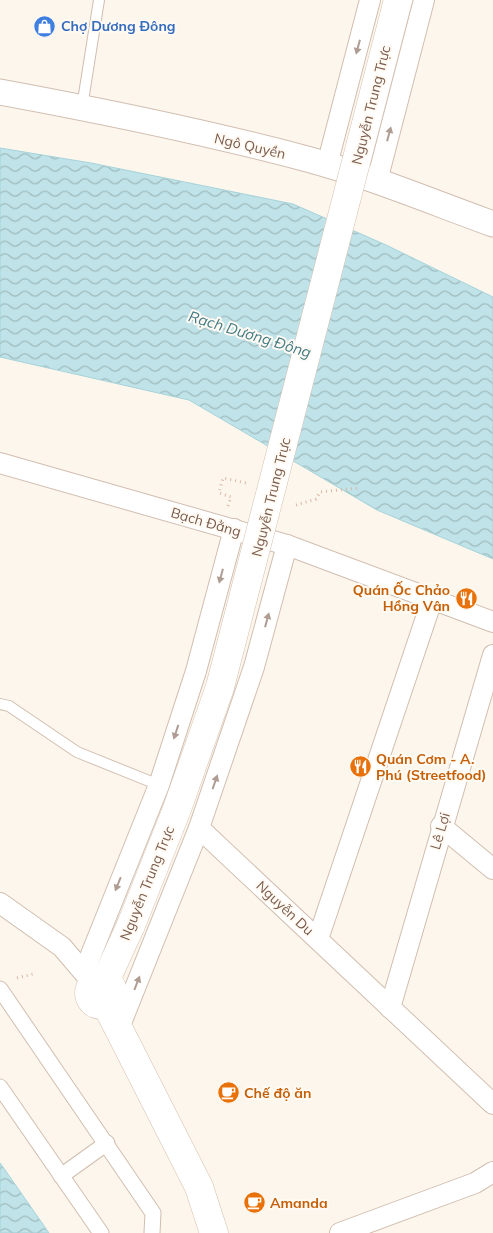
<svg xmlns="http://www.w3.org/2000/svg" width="493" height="1233" font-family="Mulish,sans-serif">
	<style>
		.water { fill: url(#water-waves); stroke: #a5d3da }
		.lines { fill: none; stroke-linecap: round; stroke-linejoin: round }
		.service-casing { stroke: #d1beb0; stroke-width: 12 }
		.pedestrian-casing { stroke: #d1beb0; stroke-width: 17 }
		.minor-casing { stroke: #d1beb0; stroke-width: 22 }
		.tertiary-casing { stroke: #d1beb0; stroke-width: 27 }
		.secondary-casing { stroke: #d6c0b0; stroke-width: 29 }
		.path { stroke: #d9b8a5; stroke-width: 3; stroke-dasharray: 1 4; stroke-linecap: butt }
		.service { stroke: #fff; stroke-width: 10 }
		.pedestrian { stroke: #fff; stroke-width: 15 }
		.minor { stroke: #fff; stroke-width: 20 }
		.tertiary { stroke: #fff; stroke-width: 25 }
		.secondary { stroke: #fff; stroke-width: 28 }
		.secondary-bridge-casing { stroke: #d6c0b0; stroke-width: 29; stroke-linecap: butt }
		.secondary-bridge { stroke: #fff; stroke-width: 28 }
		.oneway { fill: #af9d94 }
		.labels { text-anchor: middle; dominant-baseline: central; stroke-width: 4; stroke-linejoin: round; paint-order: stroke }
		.shop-label { font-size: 14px; font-weight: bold; fill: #366cbe; stroke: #fffaf3; text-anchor: start }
		.street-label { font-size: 14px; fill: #7a5c4d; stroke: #fffaf3 }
		.food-label { font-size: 14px; font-weight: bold; fill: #c56008; stroke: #fffaf3; text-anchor: start }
		.water-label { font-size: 15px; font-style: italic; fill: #437c86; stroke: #fffaf3 }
	</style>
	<defs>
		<pattern id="water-waves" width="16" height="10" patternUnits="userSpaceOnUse" patternTransform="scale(1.25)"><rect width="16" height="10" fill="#bfe3e8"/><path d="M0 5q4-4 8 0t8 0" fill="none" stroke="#a0bbbe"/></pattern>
	</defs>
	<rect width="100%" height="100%" fill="#fdf6ec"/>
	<g class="water">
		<polygon points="0,148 91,163 293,204 386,245 493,297 493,559 377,510 189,400 0,357"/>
		<polygon points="0,1163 3,1167 49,1233 0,1233"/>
	</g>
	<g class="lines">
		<defs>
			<g id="service">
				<polyline points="82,107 99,0"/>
				<polyline points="0,704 9,706 77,752 159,785"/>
			</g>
			<g id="pedestrian">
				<polyline points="0,989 153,1213 152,1233"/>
				<polyline points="0,1087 101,1233"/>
				<polyline points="61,1176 107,1143"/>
			</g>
			<g id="minor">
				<polyline points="327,165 370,0"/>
				<polyline points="377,181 424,0"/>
				<polyline points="0,463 287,545 493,622"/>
				<polyline points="441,826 493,869"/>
				<polyline points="199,828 493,1104"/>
				<polyline points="0,903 62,947 91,981"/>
				<polyline points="318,939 432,600"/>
				<polyline points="84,972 159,785 196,671 234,529"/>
				<polyline points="390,1008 493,655"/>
				<polyline points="119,1028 199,828 254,667 287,545"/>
				<polyline points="340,1233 475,1183 493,1172"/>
			</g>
			<path id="tertiary" d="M0 92C103 111 206 132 307 159 370 176 432 202 493 224"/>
			<g id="secondary">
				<circle cx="101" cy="993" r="12"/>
				<polyline points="105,982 131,925"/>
				<polyline points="106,1004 199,1187 214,1233"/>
			</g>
		</defs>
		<use href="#service" class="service-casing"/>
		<use href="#pedestrian" class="pedestrian-casing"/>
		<use href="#minor" class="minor-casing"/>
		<use href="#tertiary" class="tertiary-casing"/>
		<use href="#secondary" class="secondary-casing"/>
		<g class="path">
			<polyline points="296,505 316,499 320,492 359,488"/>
			<polyline points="228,506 231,497 219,493 223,478 246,483"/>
			<polyline points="17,978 33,974"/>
		</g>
		<use href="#service" class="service"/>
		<use href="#pedestrian" class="pedestrian"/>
		<use href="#minor" class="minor"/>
		<use href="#tertiary" class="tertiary"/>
		<use href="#secondary" class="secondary"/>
		<defs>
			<polyline id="secondary-bridge" points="131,925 177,809 220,687 398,0"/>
		</defs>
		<use href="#secondary-bridge" class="secondary-bridge-casing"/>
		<use href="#secondary-bridge" class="secondary-bridge"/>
	</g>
	<defs><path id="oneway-solid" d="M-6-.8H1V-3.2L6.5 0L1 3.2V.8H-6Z" transform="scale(1.25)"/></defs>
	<g class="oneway">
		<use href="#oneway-solid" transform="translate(358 47) rotate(105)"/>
		<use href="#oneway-solid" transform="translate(389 134) rotate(-75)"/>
		<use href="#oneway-solid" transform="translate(221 576) rotate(105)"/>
		<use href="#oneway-solid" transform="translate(267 620) rotate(-75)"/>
		<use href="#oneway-solid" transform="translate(176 732) rotate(108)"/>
		<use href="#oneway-solid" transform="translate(215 782) rotate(-71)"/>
		<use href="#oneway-solid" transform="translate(118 884) rotate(112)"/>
		<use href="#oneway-solid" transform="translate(137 983) rotate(-69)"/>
	</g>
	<defs>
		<symbol id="shop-disc" viewBox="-11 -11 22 22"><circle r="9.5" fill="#3f7fe0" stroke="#fffaf3"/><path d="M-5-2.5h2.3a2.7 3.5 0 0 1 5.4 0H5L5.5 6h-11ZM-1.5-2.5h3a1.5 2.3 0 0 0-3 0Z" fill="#fff"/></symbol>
		<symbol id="restaurant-disc" viewBox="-11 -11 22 22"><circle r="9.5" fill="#e8710a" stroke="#fffaf3"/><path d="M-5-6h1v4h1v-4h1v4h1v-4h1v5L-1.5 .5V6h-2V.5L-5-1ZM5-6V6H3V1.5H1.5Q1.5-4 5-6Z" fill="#fff"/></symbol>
		<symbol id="cafe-disc" viewBox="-11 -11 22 22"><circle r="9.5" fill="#e8710a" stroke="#fffaf3"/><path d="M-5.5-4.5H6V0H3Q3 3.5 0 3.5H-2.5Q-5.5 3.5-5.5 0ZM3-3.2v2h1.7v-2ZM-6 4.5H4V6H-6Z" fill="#fff"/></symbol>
	</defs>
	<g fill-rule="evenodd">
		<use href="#shop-disc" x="32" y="14" width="25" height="25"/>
		<use href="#restaurant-disc" x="454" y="586" width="25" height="25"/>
		<use href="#restaurant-disc" x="348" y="754" width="25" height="25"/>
		<use href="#cafe-disc" x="216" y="1080" width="25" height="25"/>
		<use href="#cafe-disc" x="242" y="1190" width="25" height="25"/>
	</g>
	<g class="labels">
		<g class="shop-label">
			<text x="61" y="26">Chợ Dương Đông</text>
		</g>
		<g class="street-label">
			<text transform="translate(371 105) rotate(-76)">Nguyễn Trung Trực</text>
			<text transform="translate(250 146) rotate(13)">Ngô Quyền</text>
			<text transform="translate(271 497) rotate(-76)">Nguyễn Trung Trực</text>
			<text transform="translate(206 522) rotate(16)">Bạch Đằng</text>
			<text transform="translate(440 831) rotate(-74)">Lê Lợi</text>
			<text transform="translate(147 883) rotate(-68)">Nguyễn Trung Trực</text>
			<text transform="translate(285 908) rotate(43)">Nguyễn Du</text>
		</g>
		<g class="food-label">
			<text x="450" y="590" text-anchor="end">Quán Ốc Chảo<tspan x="450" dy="16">Hồng Vân</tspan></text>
			<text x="376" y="759">Quán Cơm - A.<tspan x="376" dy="16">Phú (Streetfood)</tspan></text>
			<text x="244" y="1093">Chế độ ăn</text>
			<text x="270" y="1203">Amanda</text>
		</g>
		<g class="water-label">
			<text transform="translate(250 334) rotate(17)">Rạch Dương Đông</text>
		</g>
	</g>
</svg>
